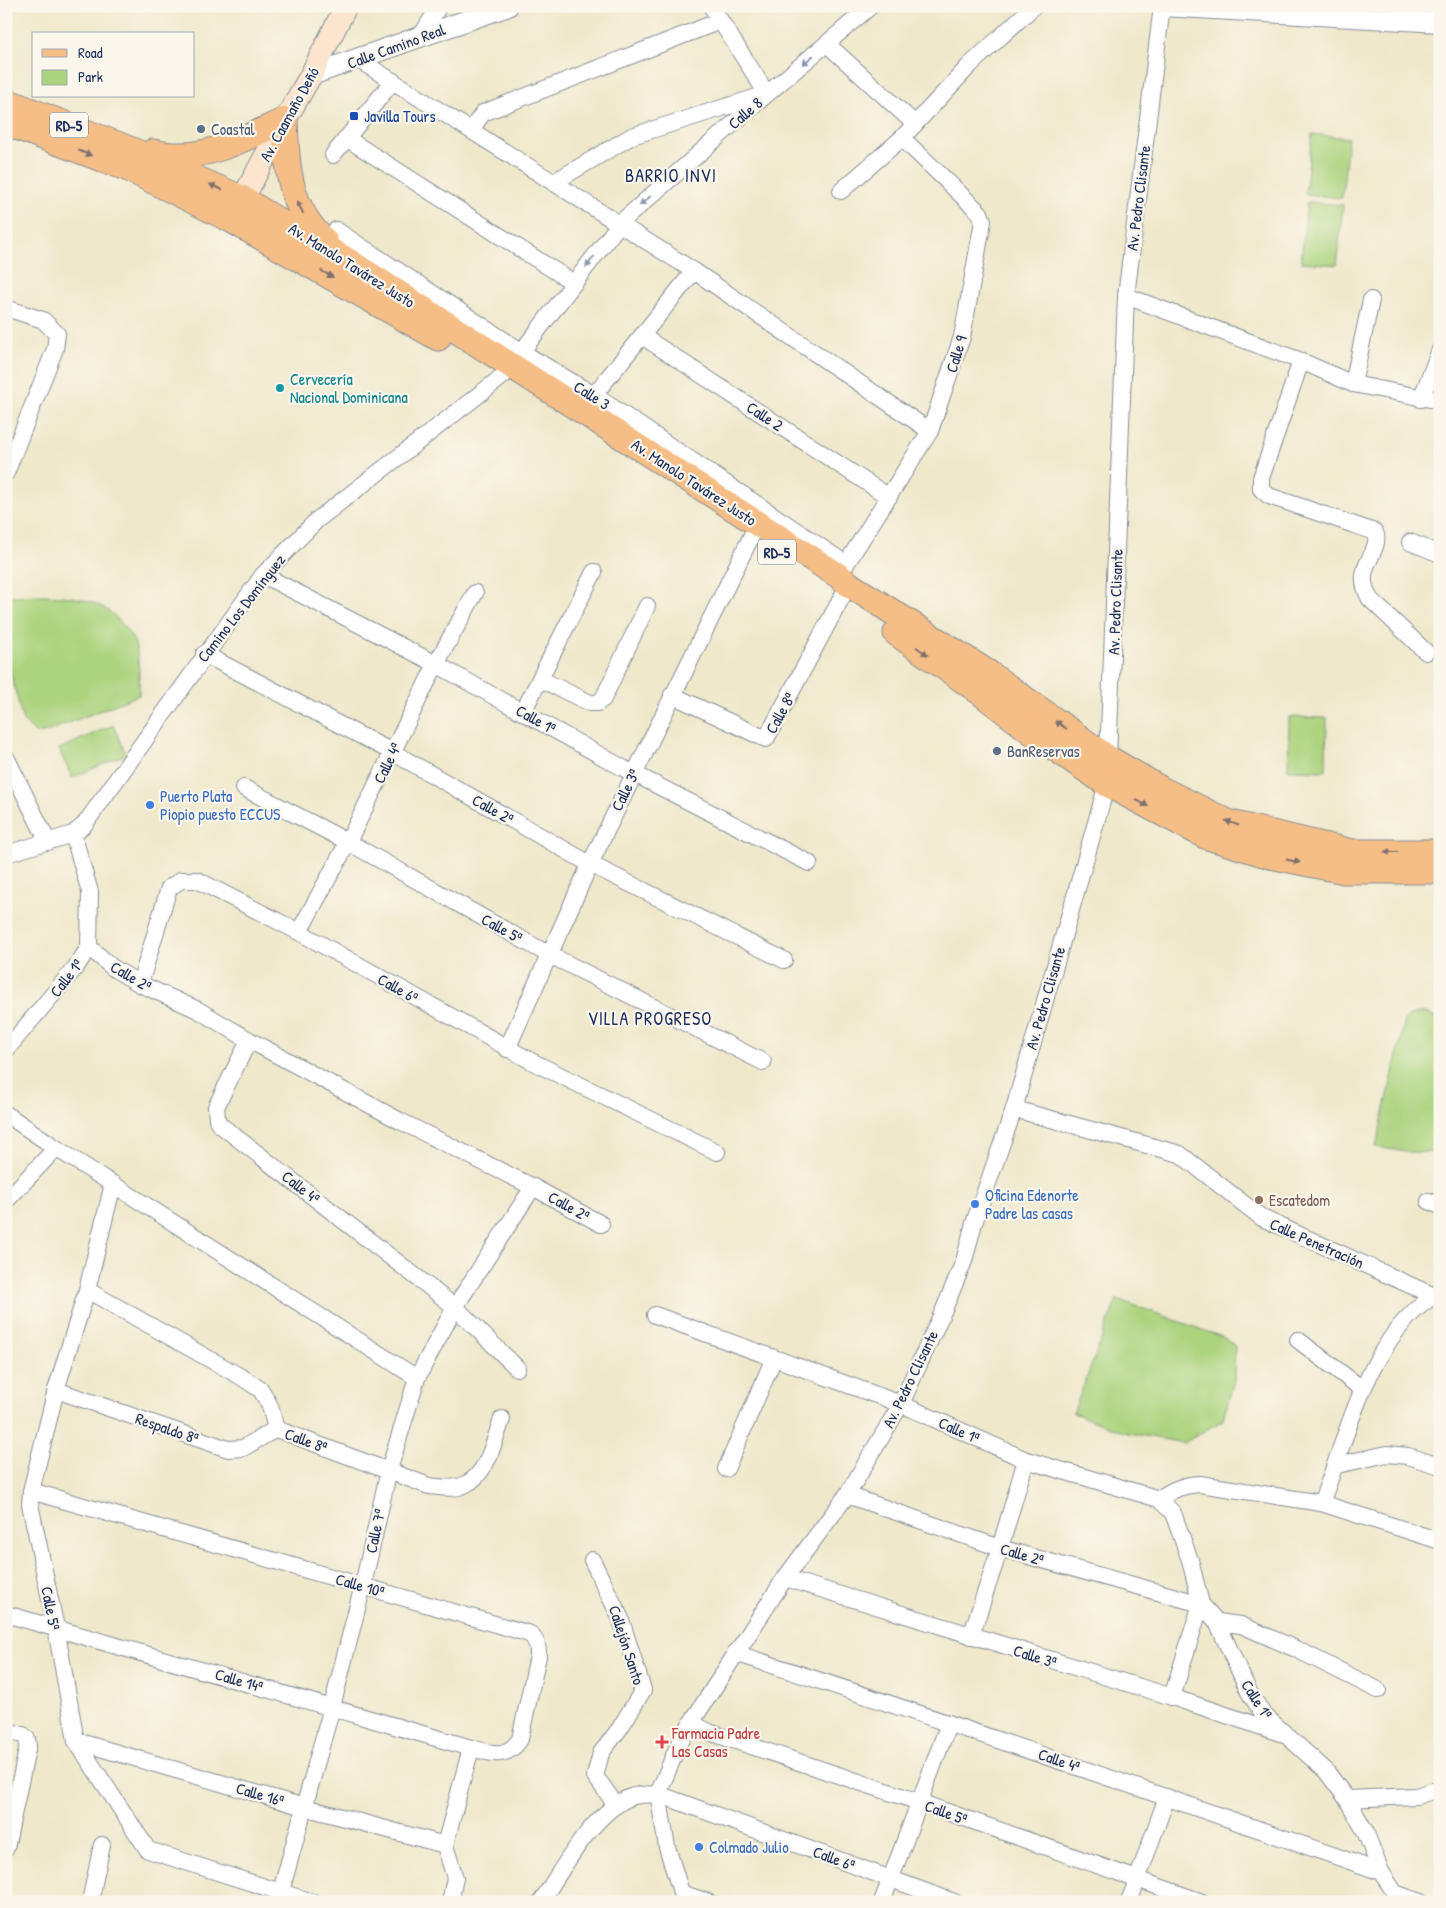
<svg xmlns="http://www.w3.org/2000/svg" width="1446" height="1908" font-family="'Patrick Hand',sans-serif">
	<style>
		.green { fill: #acd37e; stroke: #64816e }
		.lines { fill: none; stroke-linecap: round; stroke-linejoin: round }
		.minor-casing { stroke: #858c94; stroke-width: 18 }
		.tertiary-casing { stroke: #858c94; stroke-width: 22 }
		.secondary-casing { stroke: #858c94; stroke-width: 24 }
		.primary-casing { stroke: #858c94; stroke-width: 27 }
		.minor { stroke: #fff; stroke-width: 16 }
		.tertiary { stroke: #fff; stroke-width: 20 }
		.secondary { stroke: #fbe5cf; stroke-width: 22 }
		.primary { stroke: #f6be87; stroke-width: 25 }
		.oneway { fill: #8d97ae }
		.oneway2 { fill: #7e6f70 }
		.transit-dot { fill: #1a4fb4; stroke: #fbf7ec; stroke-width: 2 }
		.service-dot { fill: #5c6f8a; stroke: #fbf7ec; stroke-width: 2 }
		.culture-dot { fill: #0f9aa8; stroke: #fbf7ec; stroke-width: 2 }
		.shop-dot { fill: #3f7fe0; stroke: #fbf7ec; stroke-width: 2 }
		.education-dot { fill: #8d6e63; stroke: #fbf7ec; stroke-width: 2 }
		.health-dot { fill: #e0444e; stroke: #fbf7ec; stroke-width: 2 }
		.labels { text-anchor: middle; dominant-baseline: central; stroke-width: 4.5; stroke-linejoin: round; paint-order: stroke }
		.shield { fill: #fbf7ec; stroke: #5e6b89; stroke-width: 1 }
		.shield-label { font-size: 15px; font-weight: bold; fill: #1b2f5e }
		.street-label { font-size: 16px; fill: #1b2f5e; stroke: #fbf7ec }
		.transit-label { font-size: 16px; fill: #164399; stroke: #fbf7ec; text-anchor: start }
		.service-label { font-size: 16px; fill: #4e5e75; stroke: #fbf7ec; text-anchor: start }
		.culture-label { font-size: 16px; fill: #0d838f; stroke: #fbf7ec; text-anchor: start }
		.shop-label { font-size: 16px; fill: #366cbe; stroke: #fbf7ec; text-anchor: start }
		.education-label { font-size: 16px; fill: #785e54; stroke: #fbf7ec; text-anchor: start }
		.health-label { font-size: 16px; fill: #be3a42; stroke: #fbf7ec; text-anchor: start }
		.neighbourhood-label { font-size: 18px; letter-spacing: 1px; fill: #1b2f5e; stroke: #fbf7ec }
	</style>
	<rect width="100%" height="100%" fill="#fbf7ec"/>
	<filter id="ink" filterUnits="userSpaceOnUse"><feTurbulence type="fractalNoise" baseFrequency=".02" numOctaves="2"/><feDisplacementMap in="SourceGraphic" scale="10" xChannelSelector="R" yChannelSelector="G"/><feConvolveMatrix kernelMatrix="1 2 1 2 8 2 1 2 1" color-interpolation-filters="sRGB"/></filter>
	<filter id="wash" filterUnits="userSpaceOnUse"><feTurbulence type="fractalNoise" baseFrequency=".0096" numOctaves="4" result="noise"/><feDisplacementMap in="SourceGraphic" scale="20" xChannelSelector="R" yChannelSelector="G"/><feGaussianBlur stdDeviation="1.12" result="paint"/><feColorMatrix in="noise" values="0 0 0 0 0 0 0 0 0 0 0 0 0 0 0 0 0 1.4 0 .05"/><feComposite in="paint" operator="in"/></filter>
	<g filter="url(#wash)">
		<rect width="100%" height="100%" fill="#efe8cb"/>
		<g class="green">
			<polygon points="1312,134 1348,138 1342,198 1305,194"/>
			<polygon points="1307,202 1343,205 1337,265 1301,262"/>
			<path d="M39 595C71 595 106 599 125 628 128 632 132 637 134 641 140 657 139 678 139 695L44 733H35L23 721 6 655V596Z"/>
			<polygon points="1289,717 1327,718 1326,771 1288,770"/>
			<polygon points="113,725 126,754 72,778 59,749"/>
			<polygon points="1419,1012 1427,1013 1440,1021 1440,1153 1406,1152 1376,1147 1405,1020 1411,1015"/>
			<polygon points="1117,1299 1225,1338 1235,1346 1234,1381 1223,1420 1184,1443 1123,1432 1073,1413"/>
		</g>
	</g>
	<g filter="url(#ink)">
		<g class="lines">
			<defs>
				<g id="minor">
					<polyline points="420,38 439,6"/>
					<polyline points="827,44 915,124"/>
					<polyline points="359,60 694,271 930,431"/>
					<polyline points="471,130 483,113 720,21"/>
					<polyline points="346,138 574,283"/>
					<polyline points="333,155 393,81"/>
					<polyline points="554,182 632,136 767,94 711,6"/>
					<polyline points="841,191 902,138 969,66 1034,6"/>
					<polyline points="336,230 522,352 594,395 846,564"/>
					<polyline points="1126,296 1301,361 1353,384 1440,401"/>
					<polyline points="6,308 43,320 57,334 55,349 6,473"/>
					<polyline points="642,336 889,497"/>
					<path d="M1301 361 1261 478V489L1269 496 1375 532C1381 546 1365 561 1364 575 1363 583 1366 592 1370 599L1426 652"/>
					<polyline points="1353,384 1371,300"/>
					<polyline points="594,395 694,271"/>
					<polyline points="1421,399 1440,350"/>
					<polyline points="1410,542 1440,554"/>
					<polyline points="841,572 930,431 962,337 983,221 980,213 902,138"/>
					<polyline points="263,575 436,664 623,768 809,863"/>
					<polyline points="204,654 392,752 590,864 784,960"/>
					<polyline points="540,679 590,703 597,703 603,699 647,606"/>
					<polyline points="672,695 766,739 843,595"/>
					<polyline points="523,712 594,572"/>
					<polyline points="6,757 48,842"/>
					<polyline points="244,788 348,842 548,954 763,1062"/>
					<polyline points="6,854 73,834 84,825 263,575 317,520 503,376 620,223 767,94 871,6"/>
					<polyline points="299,932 348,842 436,664 475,593"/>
					<polyline points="89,947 113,968 140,984 198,1010 249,1040 402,1122 533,1187 601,1224"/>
					<polyline points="140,984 169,888 181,880 197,880 299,932 533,1062 717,1152"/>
					<polyline points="249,1040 216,1107 217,1119 219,1124 455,1307 517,1368"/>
					<polyline points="507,1049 590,864 752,535"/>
					<polyline points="6,1050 76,967 89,947 90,892 73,834"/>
					<polyline points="1014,1109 1180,1154 1262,1218 1434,1296"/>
					<polyline points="6,1114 56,1148 417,1378"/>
					<polyline points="113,1184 87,1290 56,1390 31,1491 30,1504 56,1628 76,1741 148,1850 312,1902"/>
					<polyline points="6,1201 56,1148"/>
					<polyline points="1429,1201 1440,1206"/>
					<path d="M87 1290 243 1378 261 1390 270 1406 276 1429 429 1486C440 1487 454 1490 464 1485 488 1475 494 1440 502 1419"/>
					<polyline points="655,1315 901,1404 1026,1460 1159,1499 1173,1513 1190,1560 1201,1604 1217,1622 1249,1692 1263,1714 1326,1771 1347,1799 1365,1831 1381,1872 1395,1893"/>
					<polyline points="1298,1340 1362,1389"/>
					<polyline points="56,1390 228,1449 243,1448 276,1429"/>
					<polyline points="1337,1465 1387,1454 1408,1456 1440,1466"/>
					<polyline points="726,1469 774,1358"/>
					<polyline points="847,1495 1000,1548 1201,1604 1172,1697"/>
					<path d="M1159 1499C1173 1489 1183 1485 1200 1484L1321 1503 1440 1541"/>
					<path d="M1321 1503C1349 1433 1369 1332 1440 1292"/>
					<polyline points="592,1560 620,1617 643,1690 620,1728 601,1753 595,1776 616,1805"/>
					<polyline points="785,1578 1172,1697 1280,1733"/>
					<path d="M6 1614 471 1748C490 1753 507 1760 520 1739L538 1656C538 1646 537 1641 530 1634L31 1491"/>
					<polyline points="1217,1622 1241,1625 1296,1649 1378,1690"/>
					<polyline points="971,1636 1000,1548 1026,1460"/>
					<path d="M735 1653C951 1723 1167 1797 1381 1872"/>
					<polyline points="691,1723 709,1732 919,1802 1202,1902"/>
					<polyline points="6,1731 23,1735 27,1739 28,1745 6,1848"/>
					<polyline points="76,1741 304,1807 445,1845"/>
					<polyline points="1347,1799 1416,1796 1432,1791"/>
					<polyline points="681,1893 708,1902"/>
					<polyline points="1395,1893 1420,1902"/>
					<polyline points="90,1902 102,1845"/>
					<polyline points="278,1902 332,1707 363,1585 389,1470 417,1378 455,1307 533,1187"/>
					<polyline points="450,1902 455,1878 445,1845 471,1748"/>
					<path d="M541 1902C562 1869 594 1811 631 1797 639 1794 650 1795 658 1794L954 1902"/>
					<polyline points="684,1902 667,1847 658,1794 678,1746 691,1723 785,1578 847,1495 901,1404 945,1307 964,1261 974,1223 1014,1109 1107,784 1126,296 1162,6"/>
					<polyline points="882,1902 949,1723"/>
					<polyline points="1129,1902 1167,1797"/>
				</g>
				<g id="tertiary">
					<polyline points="1162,6 1440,22"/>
					<polyline points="311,75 508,6"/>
				</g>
				<polyline id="secondary" points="234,215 285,120 311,75 346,6"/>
				<g id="primary">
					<polyline points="6,101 132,150 243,199 306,238 342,257 839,576 850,585 990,674 1108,758 1161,789 1230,823 1352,852 1440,852"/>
					<polyline points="6,123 129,169 231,220 438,338"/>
					<path d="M152 152C160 153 168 155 175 155 214 157 251 135 285 120 287 167 288 207 325 241"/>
					<polyline points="896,633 981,693 1037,736 1107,784 1205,836 1270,856 1344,871 1440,871"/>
				</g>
			</defs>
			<use href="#minor" class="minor-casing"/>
			<use href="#tertiary" class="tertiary-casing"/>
			<use href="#secondary" class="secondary-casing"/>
			<use href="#primary" class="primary-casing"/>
			<use href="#minor" class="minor"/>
			<use href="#tertiary" class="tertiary"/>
			<use href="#secondary" class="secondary"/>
			<use href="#primary" class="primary"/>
		</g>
		<defs><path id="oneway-solid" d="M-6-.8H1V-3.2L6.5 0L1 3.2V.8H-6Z" transform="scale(1.25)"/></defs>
		<g class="oneway">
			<use href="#oneway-solid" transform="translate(808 60) rotate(141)"/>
			<use href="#oneway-solid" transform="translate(645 201) rotate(139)"/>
			<use href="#oneway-solid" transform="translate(590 262) rotate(127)"/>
		</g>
		<g class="oneway2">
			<use href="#oneway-solid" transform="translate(85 153) rotate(21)"/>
			<use href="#oneway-solid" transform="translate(216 187) rotate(-156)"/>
			<use href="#oneway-solid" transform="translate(300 207) rotate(-116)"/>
			<use href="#oneway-solid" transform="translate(327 274) rotate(30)"/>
			<use href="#oneway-solid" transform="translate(922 651) rotate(35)"/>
			<use href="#oneway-solid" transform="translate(1061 725) rotate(-145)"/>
			<use href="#oneway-solid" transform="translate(1142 803) rotate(29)"/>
			<use href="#oneway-solid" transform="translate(1232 823) rotate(-161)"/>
			<use href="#oneway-solid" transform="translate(1391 852) rotate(180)"/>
			<use href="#oneway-solid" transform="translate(1293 861) rotate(12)"/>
		</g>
	</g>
	<rect class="transit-dot" x="349" y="111" width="10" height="10" rx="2.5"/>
	<g class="service-dot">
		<circle cx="201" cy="129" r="5"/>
		<circle cx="997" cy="751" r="5"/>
	</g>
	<circle class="culture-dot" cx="280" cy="388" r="5"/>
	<g class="shop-dot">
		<circle cx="150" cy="805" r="5"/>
		<circle cx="975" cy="1204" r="5"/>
		<circle cx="699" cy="1847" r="5"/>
	</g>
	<circle class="education-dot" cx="1259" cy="1200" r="5"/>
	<path class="health-dot" d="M659.5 1734.5h5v5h5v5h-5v5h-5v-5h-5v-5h5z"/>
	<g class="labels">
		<g class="shield">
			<rect x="50" y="112.5" width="38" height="25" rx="4"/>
			<rect x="758" y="539.5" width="38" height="25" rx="4"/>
		</g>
		<g class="shield-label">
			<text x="69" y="125">RD-5</text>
			<text x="777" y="552">RD-5</text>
		</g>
		<g class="street-label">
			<text transform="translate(396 46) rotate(-20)">Calle Camino Real</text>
			<text transform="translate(745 113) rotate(-41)">Calle 8</text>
			<text transform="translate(289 114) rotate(-61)">Av. Caamaño Deñó</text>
			<text transform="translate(1138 198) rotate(-83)">Av. Pedro Clisante</text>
			<text transform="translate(352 265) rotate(32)">Av. Manolo Tavárez Justo</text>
			<text transform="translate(956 354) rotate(-73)">Calle 9</text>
			<text transform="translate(592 395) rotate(32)">Calle 3</text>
			<text transform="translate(765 416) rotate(33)">Calle 2</text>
			<text transform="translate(694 482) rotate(33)">Av. Manolo Tavárez Justo</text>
			<text transform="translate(1115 602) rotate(-88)">Av. Pedro Clisante</text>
			<text transform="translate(241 608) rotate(-52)">Camino Los Domínguez</text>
			<text transform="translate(780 713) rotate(-61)">Calle 8ª</text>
			<text transform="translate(536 719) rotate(29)">Calle 1ª</text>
			<text transform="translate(387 763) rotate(-64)">Calle 4ª</text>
			<text transform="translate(625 790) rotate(-64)">Calle 3ª</text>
			<text transform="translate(493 809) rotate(29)">Calle 2ª</text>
			<text transform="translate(502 928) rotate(29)">Calle 5ª</text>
			<text transform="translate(131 976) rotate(30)">Calle 2ª</text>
			<text transform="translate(66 978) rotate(-52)">Calle 1ª</text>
			<text transform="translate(398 988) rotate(29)">Calle 6ª</text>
			<text transform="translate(1045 998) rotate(-74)">Av. Pedro Clisante</text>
			<text transform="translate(301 1187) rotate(38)">Calle 4ª</text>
			<text transform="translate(569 1206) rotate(29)">Calle 2ª</text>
			<text transform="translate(1317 1243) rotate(24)">Calle Penetración</text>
			<text transform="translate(910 1379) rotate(-64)">Av. Pedro Clisante</text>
			<text transform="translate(167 1428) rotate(19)">Respaldo 8ª</text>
			<text transform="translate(959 1430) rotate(24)">Calle 1ª</text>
			<text transform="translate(306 1440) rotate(20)">Calle 8ª</text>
			<text transform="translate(375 1531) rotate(-78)">Calle 7ª</text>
			<text transform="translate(1022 1554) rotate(16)">Calle 2ª</text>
			<text transform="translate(360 1585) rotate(16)">Calle 10ª</text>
			<text transform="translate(51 1608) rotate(79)">Calle 5ª</text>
			<text transform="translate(627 1645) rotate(72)">Callejón Santo</text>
			<text transform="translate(1035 1656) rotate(17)">Calle 3ª</text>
			<text transform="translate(239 1680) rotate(16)">Calle 14ª</text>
			<text transform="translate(1257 1699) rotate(57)">Calle 1ª</text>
			<text transform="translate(1059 1760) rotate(19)">Calle 4ª</text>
			<text transform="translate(260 1794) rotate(16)">Calle 16ª</text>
			<text transform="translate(946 1812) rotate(20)">Calle 5ª</text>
			<text transform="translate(834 1858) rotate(20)">Calle 6ª</text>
		</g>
		<g class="transit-label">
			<text x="364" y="116">Javilla Tours</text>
		</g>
		<g class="service-label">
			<text x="211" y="129">Coastal</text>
			<text x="1007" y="751">BanReservas</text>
		</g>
		<g class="culture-label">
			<text x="290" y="379">Cervecería<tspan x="290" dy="18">Nacional Dominicana</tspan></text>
		</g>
		<g class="shop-label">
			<text x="160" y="796">Puerto Plata<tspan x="160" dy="18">Piopio puesto ECCUS</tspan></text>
			<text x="985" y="1195">Oficina Edenorte<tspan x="985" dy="18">Padre las casas</tspan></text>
			<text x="709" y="1847">Colmado Julio</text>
		</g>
		<g class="education-label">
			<text x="1269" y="1200">Escatedom</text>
		</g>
		<g class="health-label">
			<text x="672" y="1733">Farmacia Padre<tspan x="672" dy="18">Las Casas</tspan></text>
		</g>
		<g class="neighbourhood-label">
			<text x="671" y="175">BARRIO INVI</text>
			<text x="650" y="1018">VILLA PROGRESO</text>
		</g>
	</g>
	<rect width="1446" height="1908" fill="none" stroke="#fbf7ec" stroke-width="25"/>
	<rect x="32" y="32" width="162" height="65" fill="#fbf7ec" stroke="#a1a7b3"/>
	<rect x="42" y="49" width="25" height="8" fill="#f6be87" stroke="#a1a7b3"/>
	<text x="78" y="58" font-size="15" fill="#1b2f5e">Road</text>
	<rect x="42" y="70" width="25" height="15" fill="#acd37e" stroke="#a1a7b3"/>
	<text x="78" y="82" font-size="15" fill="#1b2f5e">Park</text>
</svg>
